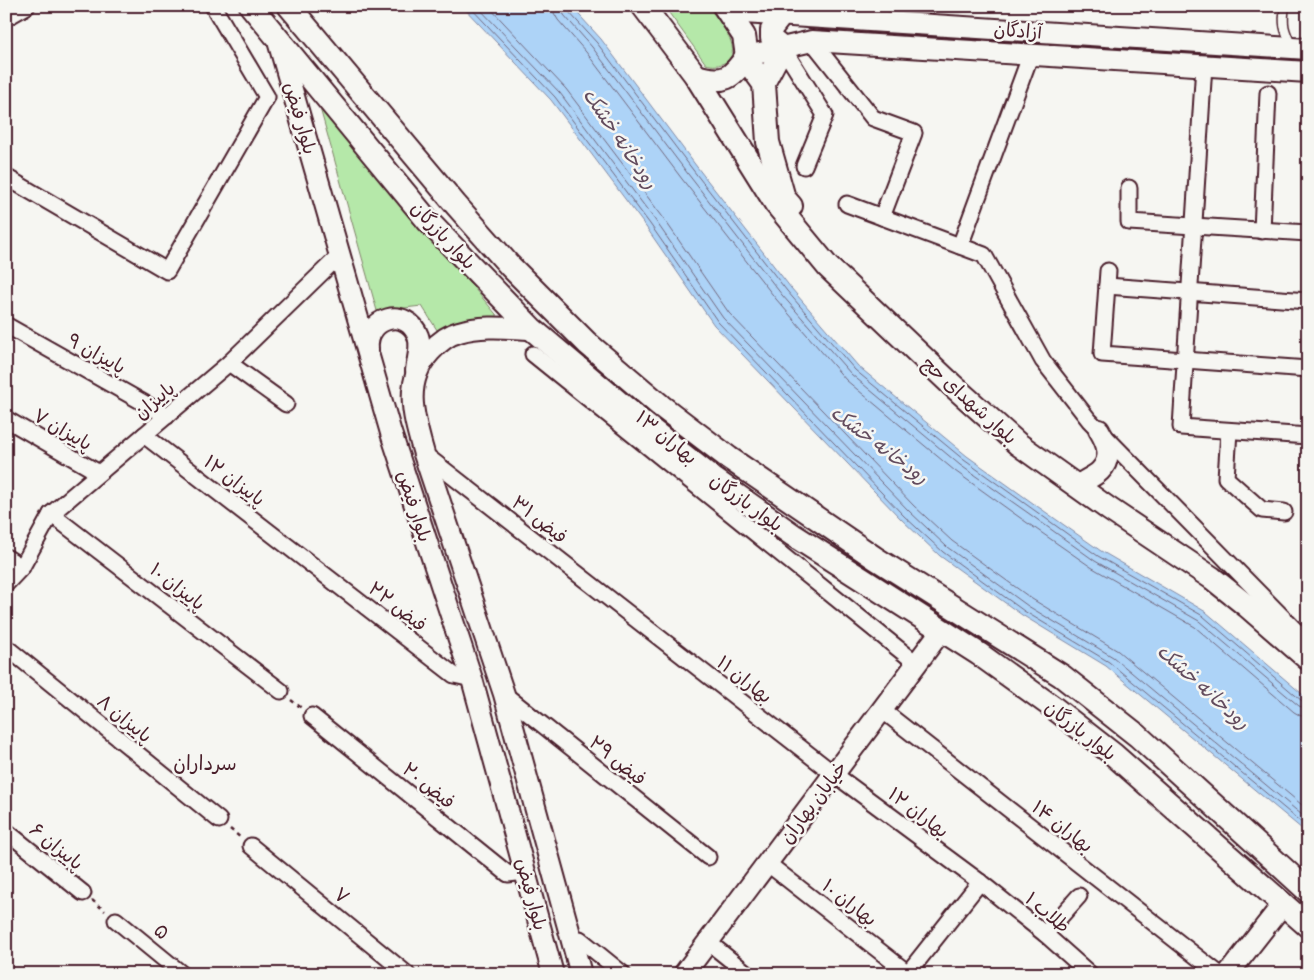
<svg xmlns="http://www.w3.org/2000/svg" width="1314" height="980" font-family="'Patrick Hand','Playpen Sans Arabic',sans-serif">
	<style>
		.green { fill: #b5e8a9; stroke: #80846a }
		.water { fill: #add3f7; stroke: #858ba5 }
		.lines { fill: none; stroke-linecap: round; stroke-linejoin: round }
		.shore { stroke: #72677d; stroke-width: 1 }
		.lane-casing { stroke: #4a1f2b; stroke-width: 11 }
		.street-casing { stroke: #4a1f2b; stroke-width: 19 }
		.secondary-casing { stroke: #4a1f2b; stroke-width: 24 }
		.primary-casing { stroke: #4a1f2b; stroke-width: 26 }
		.path { stroke: #4a1f2b; stroke-width: 2.5; stroke-dasharray: 4 4; stroke-linecap: butt }
		.lane { stroke: #f6f6f2; stroke-width: 8 }
		.street { stroke: #f6f6f2; stroke-width: 15 }
		.secondary { stroke: #f6f6f2; stroke-width: 20 }
		.primary { stroke: #f6f6f2; stroke-width: 22 }
		.labels { text-anchor: middle; dominant-baseline: central; stroke-width: 5; stroke-linejoin: round; paint-order: stroke }
		.street-label { font-size: 19px; fill: #4a1f2b; stroke: #f6f6f2 }
		.water-label { font-size: 20px; font-style: italic; fill: #634c5e; stroke: #f6f6f2 }
		.neighbourhood-label { font-size: 20px; fill: #4a1f2b; stroke: #f6f6f2 }
	</style>
	<rect width="100%" height="100%" fill="#f6f6f2"/>
	<filter id="ink" filterUnits="userSpaceOnUse"><feTurbulence type="fractalNoise" baseFrequency=".02" numOctaves="2"/><feDisplacementMap in="SourceGraphic" scale="10" xChannelSelector="R" yChannelSelector="G"/><feConvolveMatrix kernelMatrix="1 2 1 2 8 2 1 2 1" color-interpolation-filters="sRGB"/></filter>
	<g filter="url(#ink)">
		<g class="green">
			<path d="M664 6H708C717 20 745 48 726 62 719 66 713 66 706 64Z"/>
			<polygon points="318,101 500,319 437,330 422,306 377,311"/>
		</g>
		<polygon class="water" points="462,6 571,6 601,39 697,167 791,288 858,366 967,456 1037,506 1101,551 1206,612 1308,699 1308,834 1106,666 1022,615 940,556 901,519 714,325 646,227 551,100"/>
		<g class="lines">
			<g class="shore">
				<polyline points="469,6 555,97 650,224 718,322 904,516 943,552 1024,611 1109,662 1308,828"/>
				<polyline points="477,6 560,93 655,220 723,318 909,511 947,547 1028,606 1113,657 1308,820"/>
				<polyline points="488,6 566,89 662,216 729,313 914,506 952,541 1032,599 1118,651 1308,810"/>
				<polyline points="553,6 554,13 558,20 586,52 682,179 776,299 846,380 955,471 1026,522 1091,567 1195,627 1294,712 1301,716 1308,716"/>
				<polyline points="561,6 564,15 592,47 688,174 782,295 851,374 960,465 1031,515 1095,561 1199,621 1299,706 1308,709"/>
				<polyline points="567,6 568,11 597,43 693,170 787,291 855,370 964,460 1034,510 1098,556 1203,616 1302,701 1308,702"/>
			</g>
			<defs>
				<path id="lane" d="M1285 6C1282 24 1284 30 1292 46"/>
				<g id="street">
					<polyline points="859,6 868,21"/>
					<polyline points="6,18 27,6"/>
					<polyline points="812,41 873,118 914,133 882,217"/>
					<polyline points="783,48 825,115 804,166"/>
					<polyline points="1204,65 1181,427 1308,436"/>
					<polyline points="6,177 167,271 267,97 213,6"/>
					<polyline points="1129,188 1129,222 1308,233"/>
					<polyline points="847,204 984,255 1043,361 1089,420 1307,642"/>
					<polyline points="1262,231 1268,93"/>
					<polyline points="960,246 1031,54"/>
					<polyline points="1108,271 1102,354 1308,369"/>
					<polyline points="1107,286 1308,301"/>
					<polyline points="6,325 167,416"/>
					<polyline points="533,354 916,663"/>
					<polyline points="229,363 286,404"/>
					<polyline points="6,419 99,473"/>
					<polyline points="1229,431 1226,478 1262,510 1284,512"/>
					<polyline points="144,435 454,675 472,679"/>
					<polyline points="424,454 834,774 980,882 1045,934 1090,974"/>
					<polyline points="51,514 281,691"/>
					<polyline points="6,557 22,567"/>
					<polyline points="6,584 22,567 51,514 229,363 340,255"/>
					<polyline points="6,647 219,820"/>
					<polyline points="504,694 708,857"/>
					<polyline points="882,710 1219,974"/>
					<polyline points="312,716 508,874 525,872"/>
					<polyline points="6,831 83,893"/>
					<polyline points="251,846 407,974"/>
					<polyline points="767,863 909,974"/>
					<polyline points="116,920 182,974"/>
					<polyline points="1045,934 1079,896"/>
					<polyline points="580,939 623,974"/>
					<polyline points="708,942 748,974"/>
					<polyline points="908,973 980,882"/>
				</g>
				<g id="secondary">
					<polyline points="728,12 1308,49"/>
					<polyline points="278,41 391,433 472,679 553,974"/>
					<polyline points="747,56 812,41 1308,72"/>
					<polyline points="764,84 783,48 771,38 771,30 782,16"/>
					<path d="M532 329C508 328 482 325 459 332 447 335 438 343 430 352 402 383 414 418 424 454L504 694 581 974"/>
					<path d="M368 349C365 317 407 306 418 336 422 347 417 360 416 371"/>
					<path d="M1083 482C1088 479 1096 475 1100 471 1113 458 1107 443 1099 430"/>
					<polyline points="684,974 941,631"/>
					<polyline points="1228,974 1283,904"/>
				</g>
				<g id="primary">
					<polyline points="251,6 428,221 532,329 643,423 715,480 793,535 979,654 1054,708 1114,755 1308,926"/>
					<polyline points="289,6 456,205 510,266 587,343 661,406 729,458 875,558 1062,676 1138,736 1308,891"/>
					<polyline points="643,6 696,76 776,204 828,267 952,385 1018,444 1109,509 1212,578 1247,606 1308,659"/>
					<polyline points="745,58 764,84 768,142 784,198 791,206"/>
					<path d="M696 76C724 84 731 79 747 56L744 36 724 6"/>
				</g>
			</defs>
			<use href="#lane" class="lane-casing"/>
			<use href="#street" class="street-casing"/>
			<use href="#secondary" class="secondary-casing"/>
			<use href="#primary" class="primary-casing"/>
			<g class="path">
				<polyline points="291,700 303,709"/>
				<polyline points="230,829 241,838"/>
				<polyline points="92,900 105,911"/>
			</g>
			<use href="#lane" class="lane"/>
			<use href="#street" class="street"/>
			<use href="#secondary" class="secondary"/>
			<use href="#primary" class="primary"/>
		</g>
	</g>
	<g class="labels">
		<g class="street-label">
			<text transform="translate(1018 30) rotate(4)">آزادگان</text>
			<text transform="translate(301 118) rotate(74)">بلوار فیض</text>
			<text transform="translate(444 235) rotate(47)">بلوار بازرگان</text>
			<text transform="translate(97 353) rotate(29)">پاییزان ۹</text>
			<text transform="translate(154 400) rotate(-40)">پاییزان</text>
			<text transform="translate(970 400) rotate(42)">بلوار شهدای حج</text>
			<text transform="translate(63 429) rotate(30)">پاییزان ۷</text>
			<text transform="translate(667 437) rotate(39)">بهاران ۱۳</text>
			<text transform="translate(235 480) rotate(37)">پاییزان ۱۲</text>
			<text transform="translate(747 502) rotate(36)">بلوار بازرگان</text>
			<text transform="translate(415 506) rotate(72)">بلوار فیض</text>
			<text transform="translate(540 519) rotate(38)">فیض ۳۱</text>
			<text transform="translate(178 586) rotate(38)">پاییزان ۱۰</text>
			<text transform="translate(398 606) rotate(38)">فیض ۲۲</text>
			<text transform="translate(745 679) rotate(38)">بهاران ۱۱</text>
			<text transform="translate(125 718) rotate(39)">پاییزان ۸</text>
			<text transform="translate(1081 730) rotate(38)">بلوار بازرگان</text>
			<text transform="translate(618 760) rotate(39)">فیض ۲۹</text>
			<text transform="translate(429 785) rotate(39)">فیض ۲۰</text>
			<text transform="translate(813 802) rotate(-53)">خیابان بهاران</text>
			<text transform="translate(919 812) rotate(37)">بهاران ۱۲</text>
			<text transform="translate(1063 826) rotate(38)">بهاران ۱۴</text>
			<text transform="translate(57 846) rotate(39)">پاییزان ۶</text>
			<text transform="translate(532 894) rotate(75)">بلوار فیض</text>
			<text transform="translate(342 895) rotate(39)">۷</text>
			<text transform="translate(850 902) rotate(38)">بهاران ۱۰</text>
			<text transform="translate(1048 912) rotate(40)">طلاب ۱</text>
			<text transform="translate(162 931) rotate(39)">۵</text>
		</g>
		<g class="water-label">
			<text transform="translate(621 138) rotate(56)">رودخانه خشک</text>
			<text transform="translate(880 444) rotate(37)">رودخانه خشک</text>
			<text transform="translate(1204 686) rotate(42)">رودخانه خشک</text>
		</g>
		<g class="neighbourhood-label">
			<text x="205" y="762">سرداران</text>
		</g>
	</g>
	<rect width="1314" height="980" fill="none" stroke="#f6f6f2" stroke-width="25"/>
	<rect x="12" y="12" width="1289" height="955" fill="none" stroke="#4a1f2b" stroke-width="2" filter="url(#ink)"/>
</svg>
